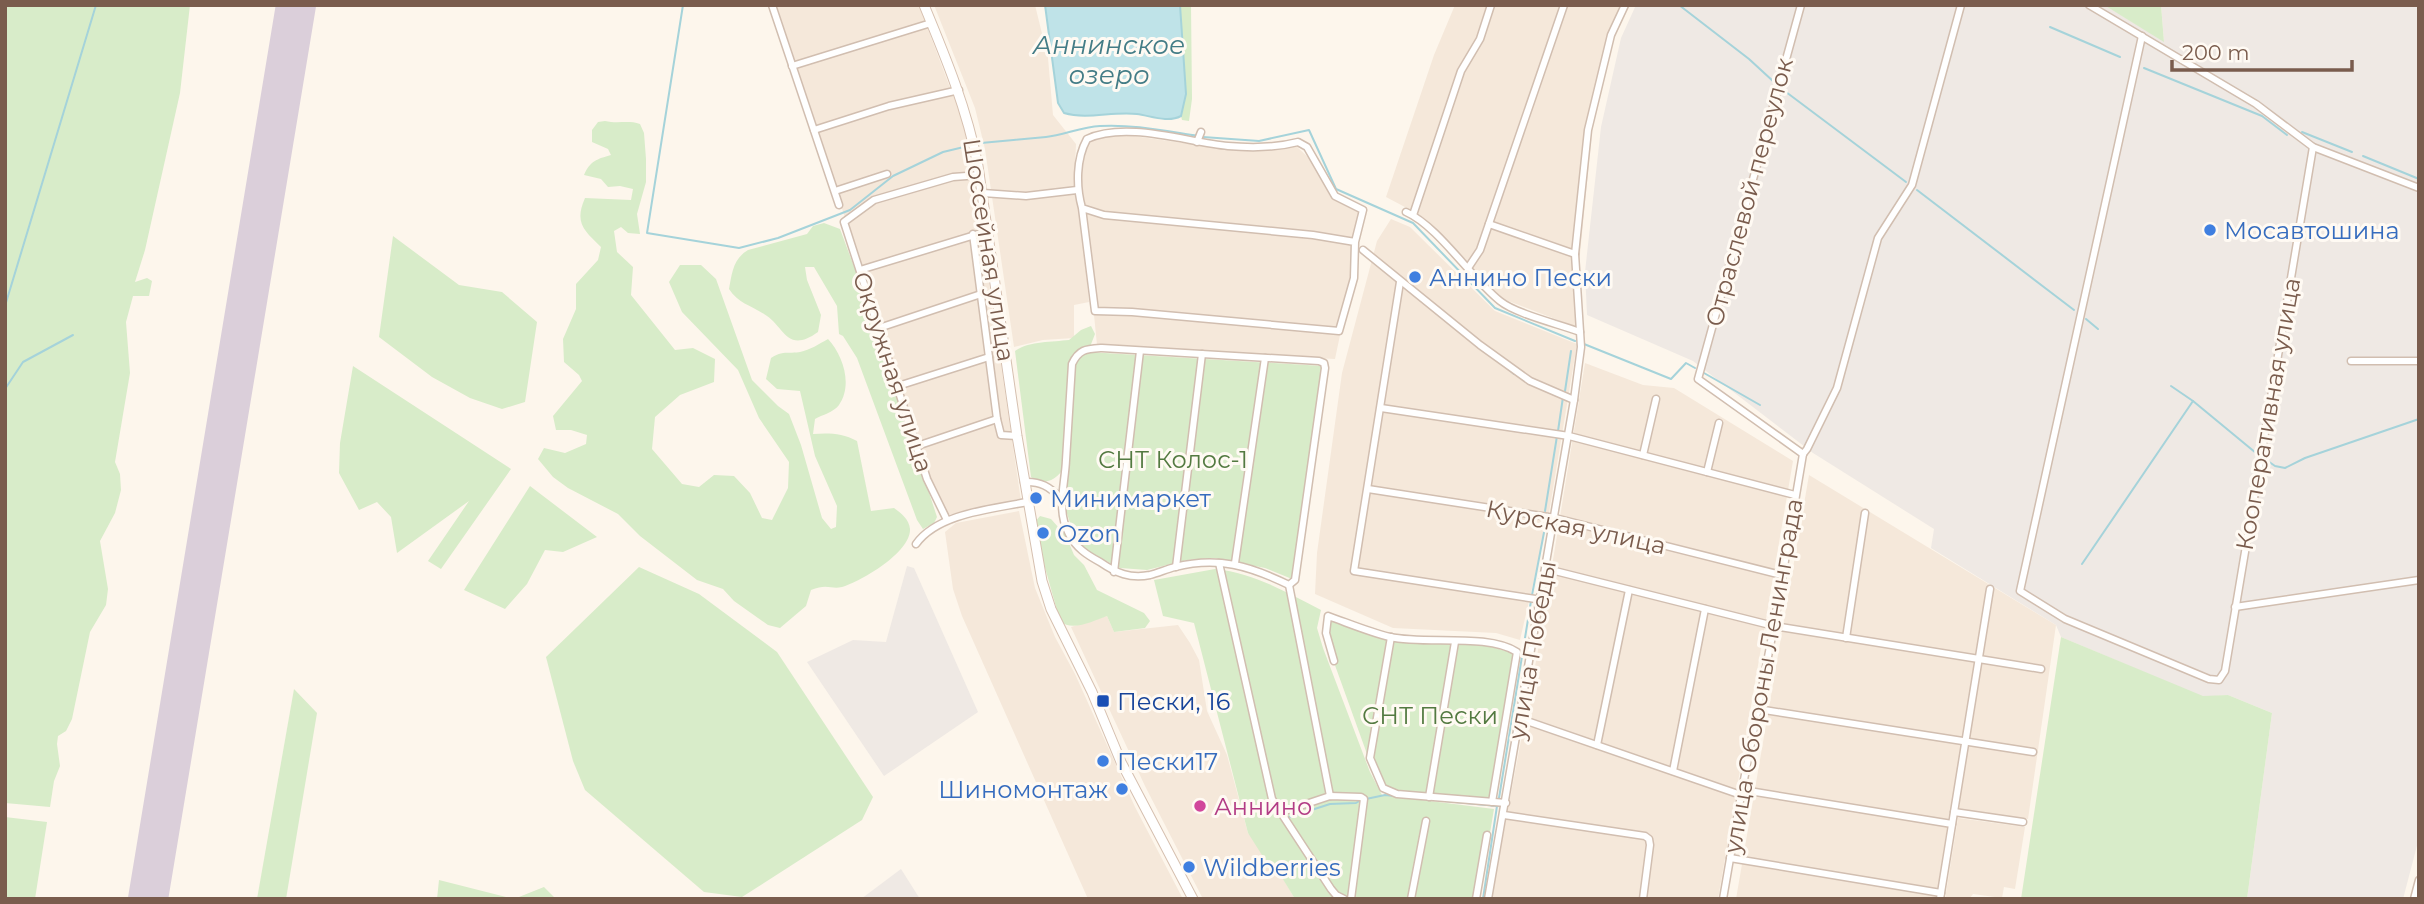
<svg xmlns="http://www.w3.org/2000/svg" width="2424" height="904" font-family="Montserrat,sans-serif">
	<style>
		.residential { fill: #f5e8da }
		.industrial { fill: #efe9e4 }
		.green { fill: #d8ecc9 }
		.water { fill: #bfe3e8; stroke: #a5d3da; stroke-width: 2 }
		.lines { fill: none; stroke-linecap: round; stroke-linejoin: round }
		.stream { stroke: #a5d3da; stroke-width: 2 }
		.runway { stroke: #dbcfda; stroke-width: 40 }
		.minor-casing { stroke: #d1beb0; stroke-width: 9 }
		.secondary-casing { stroke: #d6c0b0; stroke-width: 11 }
		.minor { stroke: #fff; stroke-width: 6 }
		.secondary { stroke: #fff; stroke-width: 9 }
		.shop-dot { fill: #3f7fe0; stroke: #fffaf3; stroke-width: 2.5 }
		.transit-dot { fill: #1a4fb4; stroke: #fffaf3; stroke-width: 2.5 }
		.hotel-dot { fill: #d1479c; stroke: #fffaf3; stroke-width: 2.5 }
		.labels { text-anchor: middle; dominant-baseline: central; stroke-width: 6; stroke-linejoin: round; paint-order: stroke }
		.street-label { font-size: 24px; fill: #7a5c4d; stroke: #fffaf3 }
		.shop-label { font-size: 24px; fill: #366cbe; stroke: #fffaf3; text-anchor: start }
		.park-label { font-size: 24px; fill: #537a41; stroke: #fffaf3 }
		.transit-label { font-size: 24px; fill: #164399; stroke: #fffaf3; text-anchor: start }
		.hotel-label { font-size: 24px; fill: #b23c85; stroke: #fffaf3; text-anchor: start }
		.water-label { font-size: 26px; font-style: italic; fill: #437c86; stroke: #fffaf3 }
	</style>
	<rect width="100%" height="100%" fill="#fdf6ec"/>
	<g class="residential">
		<polygon points="775,5 919,5 949,85 956,98 969,147 1021,501 947,515 935,491"/>
		<polygon points="934,5 1035,5 1048,58 1053,115 1076,144 1074,186 1080,210 1089,302 1074,305 1074,338 1043,340 1014,347 985,149 975,108"/>
		<polygon points="1455,5 1628,5 1614,35 1592,131 1580,254 1576,327 1503,299 1420,215 1386,197 1434,55"/>
		<polygon points="1119,134 1226,149 1275,149 1295,145 1311,160 1330,196 1360,211 1352,278 1335,359 1131,349 1097,345 1083,204 1079,184 1080,163 1089,140"/>
		<polygon points="1391,219 1410,227 1495,311 1577,344 1548,519 1520,640 1496,633 1393,628 1315,594 1317,553 1342,373 1377,241"/>
		<polygon points="1585,363 1643,385 1674,388 1793,461 1718,899 1491,899 1540,640"/>
		<polygon points="1809,475 2056,625 2028,819 1950,808 1936,899 1736,899"/>
		<polygon points="1019,511 1035,588 1055,637 1075,674 1135,807 1183,899 1088,899 962,616 953,589 945,532 956,523"/>
		<polygon points="1107,616 1114,632 1178,625 1190,643 1199,660 1207,711 1227,755 1248,833 1273,862 1295,899 1203,899 1145,786 1071,627"/>
		<polygon points="1958,818 2025,827 2015,889 2004,887 2002,898 1973,894 1969,899 1945,899"/>
	</g>
	<g class="industrial">
		<polygon points="1636,5 2104,5 2164,41 2161,5 2419,5 2419,838 2403,899 2247,899 2272,713 2228,695 2203,697 2061,637 2056,625 1931,548 1934,529 1813,453 1693,361 1587,315 1585,272 1601,127 1621,38"/>
		<polygon points="907,566 914,568 978,712 884,776 807,662 853,640 886,642"/>
		<polygon points="901,869 920,899 861,899"/>
	</g>
	<g class="green">
		<polygon points="5,5 190,5 180,93 145,250 135,282 147,278 152,281 149,296 133,296 126,322 130,373 115,462 120,474 121,490 115,513 100,541 108,589 106,605 90,632 72,719 66,731 58,736 57,744 60,766 54,781 50,807 5,803"/>
		<polygon points="1180,5 1191,5 1192,99 1189,121 1182,120 1181,116 1186,94"/>
		<polygon points="2104,5 2161,5 2164,42"/>
		<path d="M605 121C617 124 629 120 640 124L644 133 646 159V182L637 214 640 234 628 233 621 227 614 231 617 252 633 267 631 295 675 350 693 348 715 359 714 382 680 395 655 417 652 449 682 484 699 487 714 475 734 476 750 493 762 518 772 520 788 488 789 462 759 418 738 370 682 312 669 282 680 265H701L716 279 752 380 778 406 789 414 801 445 822 518 831 529 836 527 837 506 815 456 800 391 777 389 766 379 771 358C783 350 787 354 800 352 810 350 819 344 828 339 843 355 853 385 839 405 834 412 822 415 815 419L813 434C829 433 842 433 857 441L871 511 894 508C901 513 909 519 910 529 911 552 862 581 842 587 831 590 828 583 811 590L806 606 780 628 768 625 734 601 723 589 697 580 640 536 618 514 568 488 553 477 538 459 544 448 565 453 586 444 587 435 571 430H556L553 416 582 381 579 375 564 362 563 339 576 309V284L598 260 601 247C584 230 574 223 585 198L631 200 633 189 620 186 608 187 601 179 584 175C590 161 597 159 611 155L608 149 592 142V130L598 122Z"/>
		<path d="M824 223 840 229 862 288 937 517 934 523 923 529 917 520 857 358 843 336 839 334 837 306 814 267H805L807 280 821 315 818 332C786 355 784 325 764 314 750 305 738 303 729 289 732 273 733 259 748 250L807 234 813 226Z"/>
		<polygon points="393,236 459,285 502,292 537,322 525,402 502,409 470,398 432,377 379,337"/>
		<path d="M1091 326 1095 334 1088 352 1323 366 1295 573 1292 579 1265 568 1214 558 1187 560 1147 570 1120 568 1091 553 1075 539 1065 507 1068 463C1058 477 1049 488 1031 477L1015 351C1029 341 1052 342 1069 340L1081 330Z"/>
		<polygon points="353,366 511,469 441,569 428,561 469,501 397,553 391,517 377,502 359,510 339,473 340,443"/>
		<polygon points="530,486 597,537 563,552 545,550 527,584 505,609 464,590"/>
		<path d="M1040 516 1051 519 1066 536 1074 555 1084 565 1097 590 1144 613 1150 621 1145 628 1114 632 1107 616C1093 621 1072 632 1060 621L1039 546 1035 522Z"/>
		<polygon points="639,567 699,594 777,652 873,797 862,820 742,897 704,892 585,790 573,761 546,657"/>
		<path d="M1215 569C1254 573 1286 592 1321 610L1317 628 1323 648 1370 772 1382 795 1494 809 1479 899H1295L1273 863H1267L1248 833 1194 623 1163 616 1154 580Z"/>
		<polygon points="1325,617 1387,638 1487,646 1514,653 1489,799 1399,791 1383,785 1373,758 1367,754 1323,632"/>
		<polygon points="2061,637 2203,696 2228,695 2272,713 2247,899 2021,899"/>
		<polygon points="294,689 317,713 286,899 257,899"/>
		<polygon points="5,817 47,822 35,899 5,899"/>
		<polygon points="439,880 514,899 544,887 556,899 437,899"/>
	</g>
	<path class="water" d="M1045 5H1180L1186 94 1181 116C1168 123 1151 116 1137 114 1112 111 1088 120 1064 113L1058 103Z"/>
	<g class="lines">
		<g class="stream">
			<polyline points="683,5 647,233 739,248 778,238 850,210 893,176 943,152 968,146"/>
			<polyline points="1679,5 1749,59 1774,82"/>
			<polyline points="2050,27 2120,57"/>
			<polyline points="2144,68 2262,116 2287,135"/>
			<polyline points="1782,89 1906,182"/>
			<polyline points="2302,132 2352,152"/>
			<polyline points="1203,137 1259,141 1309,130 1336,189 1413,223 1495,308 1575,341"/>
			<path d="M981 143C1003 141 1024 139 1046 137 1064 135 1081 127 1100 126 1132 124 1165 131 1198 136"/>
			<polyline points="2363,156 2419,179"/>
			<polyline points="1917,190 2074,310"/>
			<polyline points="5,306 96,5"/>
			<polyline points="2086,319 2098,329"/>
			<polyline points="1584,344 1671,379 1686,363 1695,368"/>
			<polyline points="1505,366 1514,374"/>
			<polyline points="1704,373 1760,405"/>
			<polyline points="2171,386 2193,401 2256,453"/>
			<polyline points="5,389 23,362 73,335"/>
			<polyline points="1565,391 1571,351"/>
			<polyline points="1558,431 1563,397"/>
			<polyline points="2265,459 2275,466 2285,468 2305,458 2419,419"/>
			<polyline points="1545,511 1557,436"/>
			<polyline points="2082,564 2193,401"/>
			<polyline points="1532,595 1546,522 1544,520"/>
			<polyline points="1499,798 1531,601"/>
			<polyline points="1366,799 1385,795 1394,796"/>
			<polyline points="1445,801 1497,806 1483,899"/>
			<polyline points="1290,817 1330,804 1356,803 1361,800"/>
		</g>
		<polyline class="runway" points="148,899 296,5"/>
		<defs>
			<g id="minor">
				<polyline points="772,5 839,205"/>
				<polyline points="1801,5 1698,379 1803,454"/>
				<polyline points="2089,5 2256,104 2313,147 2419,188"/>
				<polyline points="2142,36 2020,591 2065,619 2209,679 2219,680 2225,671 2313,147"/>
				<polyline points="792,66 931,23"/>
				<polyline points="814,130 889,106 959,90"/>
				<polyline points="1197,142 1201,132"/>
				<polyline points="835,191 887,174"/>
				<polyline points="983,193 1026,196 1077,190"/>
				<path d="M1082 208 1095 311 1132 312 1339 331 1354 278 1355 242 1363 210 1335 196 1307 147 1298 142C1275 148 1251 148 1228 146 1186 142 1127 121 1087 139 1076 159 1076 186 1082 208L1104 215 1313 235 1355 242"/>
				<path d="M1406 212C1438 226 1471 278 1500 301 1516 314 1559 324 1580 332"/>
				<polyline points="1413,215 1461,71 1480,39 1491,5"/>
				<polyline points="1489,224 1575,254"/>
				<polyline points="973,234 997,419 1001,435 1017,436"/>
				<polyline points="1363,250 1480,345 1530,381 1574,400"/>
				<polyline points="1468,268 1480,250 1564,5"/>
				<polyline points="860,270 988,231"/>
				<polyline points="1400,282 1354,571 1542,600"/>
				<polyline points="879,328 981,294"/>
				<path d="M1102 348 1319 361 1324 363 1325 368 1295 580 1289 585C1250 566 1218 556 1175 567 1167 569 1158 573 1150 575 1130 579 1116 573 1100 562 1087 555 1076 548 1069 534 1056 510 1065 485 1066 460 1068 428 1070 396 1072 364 1079 349 1086 349 1102 348Z"/>
				<polyline points="2351,361 2419,361"/>
				<polyline points="898,386 989,357"/>
				<polyline points="1381,408 1569,436 1795,495"/>
				<polyline points="917,446 997,419"/>
				<polyline points="1803,454 1807,449 1837,388 1878,238 1912,185 1961,5"/>
				<polyline points="1643,455 1656,399"/>
				<polyline points="1707,472 1719,423"/>
				<path d="M1024 482C1041 481 1049 487 1061 498"/>
				<polyline points="1368,489 1555,518 1781,575"/>
				<polyline points="947,520 927,479 844,222 874,200 953,177 980,175"/>
				<path d="M916 544C938 513 993 509 1027 502"/>
				<polyline points="1219,563 1272,799 1331,889 1336,895 1344,899"/>
				<polyline points="1235,563 1265,358"/>
				<polyline points="1176,567 1202,354"/>
				<polyline points="1547,569 1774,626 2041,669"/>
				<polyline points="1114,572 1140,351"/>
				<polyline points="1289,585 1330,796"/>
				<polyline points="2235,607 2419,580"/>
				<polyline points="1391,637 1370,758 1383,788 1397,794 1506,803"/>
				<polyline points="1846,638 1865,513"/>
				<path d="M1334 661 1326 633 1328 616C1348 623 1369 632 1390 637 1426 645 1487 633 1517 652L1492 802"/>
				<polyline points="1758,709 2033,752"/>
				<polyline points="1521,719 1741,795"/>
				<polyline points="1597,745 1629,590"/>
				<polyline points="1673,771 1705,609"/>
				<polyline points="1743,790 1952,824"/>
				<polyline points="1429,797 1455,642"/>
				<polyline points="1282,812 1330,796 1361,797 1364,799 1351,899"/>
				<polyline points="1954,812 2023,822"/>
				<polyline points="1504,815 1645,836 1649,839 1650,845 1643,899"/>
				<polyline points="1730,858 1941,893"/>
				<polyline points="1411,899 1426,821"/>
				<polyline points="1476,899 1487,835"/>
				<polyline points="1488,899 1574,400 1581,347 1575,254 1588,130 1611,35 1625,5"/>
				<polyline points="1723,899 1741,795 1774,626 1803,454"/>
				<polyline points="1940,899 1990,589"/>
				<polyline points="2414,899 2419,880"/>
			</g>
			<path id="secondary" d="M924 5C946 58 967 109 978 166L1017 436 1042 581 1051 609 1092 692 1121 762 1193 899"/>
		</defs>
		<use href="#minor" class="minor-casing"/>
		<use href="#secondary" class="secondary-casing"/>
		<use href="#minor" class="minor"/>
		<use href="#secondary" class="secondary"/>
	</g>
	<g class="shop-dot">
		<circle cx="2210" cy="230" r="7"/>
		<circle cx="1415" cy="277" r="7"/>
		<circle cx="1036" cy="498" r="7"/>
		<circle cx="1043" cy="533" r="7"/>
		<circle cx="1103" cy="761" r="7"/>
		<circle cx="1122" cy="789" r="7"/>
		<circle cx="1189" cy="867" r="7"/>
	</g>
	<rect class="transit-dot" x="1096" y="694" width="14" height="14" rx="3.5"/>
	<circle class="hotel-dot" cx="1200" cy="806" r="7"/>
	<g class="labels">
		<g class="street-label">
			<text transform="translate(1749 192) rotate(-75)">Отраслевой переулок</text>
			<text transform="translate(989 250) rotate(81)">Шоссейная улица</text>
			<text transform="translate(893 372) rotate(72)">Окружная улица</text>
			<text transform="translate(2268 414) rotate(-80)">Кооперативная улица</text>
			<text transform="translate(1576 527) rotate(12)">Курская улица</text>
			<text transform="translate(1532 650) rotate(-80)">улица Победы</text>
			<text transform="translate(1763 676) rotate(-80)">улица Обороны Ленинграда</text>
		</g>
		<g class="shop-label">
			<text x="2224" y="230">Мосавтошина</text>
			<text x="1429" y="277">Аннино Пески</text>
			<text x="1050" y="498">Минимаркет</text>
			<text x="1057" y="533">Ozon</text>
			<text x="1117" y="761">Пески17</text>
			<text x="1108" y="789" text-anchor="end">Шиномонтаж</text>
			<text x="1203" y="867">Wildberries</text>
		</g>
		<g class="park-label">
			<text x="1173" y="459">СНТ Колос-1</text>
			<text x="1430" y="715">СНТ Пески</text>
		</g>
		<g class="transit-label">
			<text x="1117" y="701">Пески, 16</text>
		</g>
		<g class="hotel-label">
			<text x="1214" y="806">Аннино</text>
		</g>
		<g class="water-label">
			<text x="1109" y="45">Аннинское<tspan x="1109" dy="30">озеро</tspan></text>
		</g>
	</g>
	<rect width="2424" height="904" fill="none" stroke="#7a5c4d" stroke-width="14"/>
	<path d="M2172 60v10h180v-10" fill="none" stroke="#7a5c4d" stroke-width="3.5"/>
	<text x="2182" y="60" font-size="21" fill="#7a5c4d" stroke="#fffaf3" stroke-width="5" paint-order="stroke">200 m</text>
</svg>
